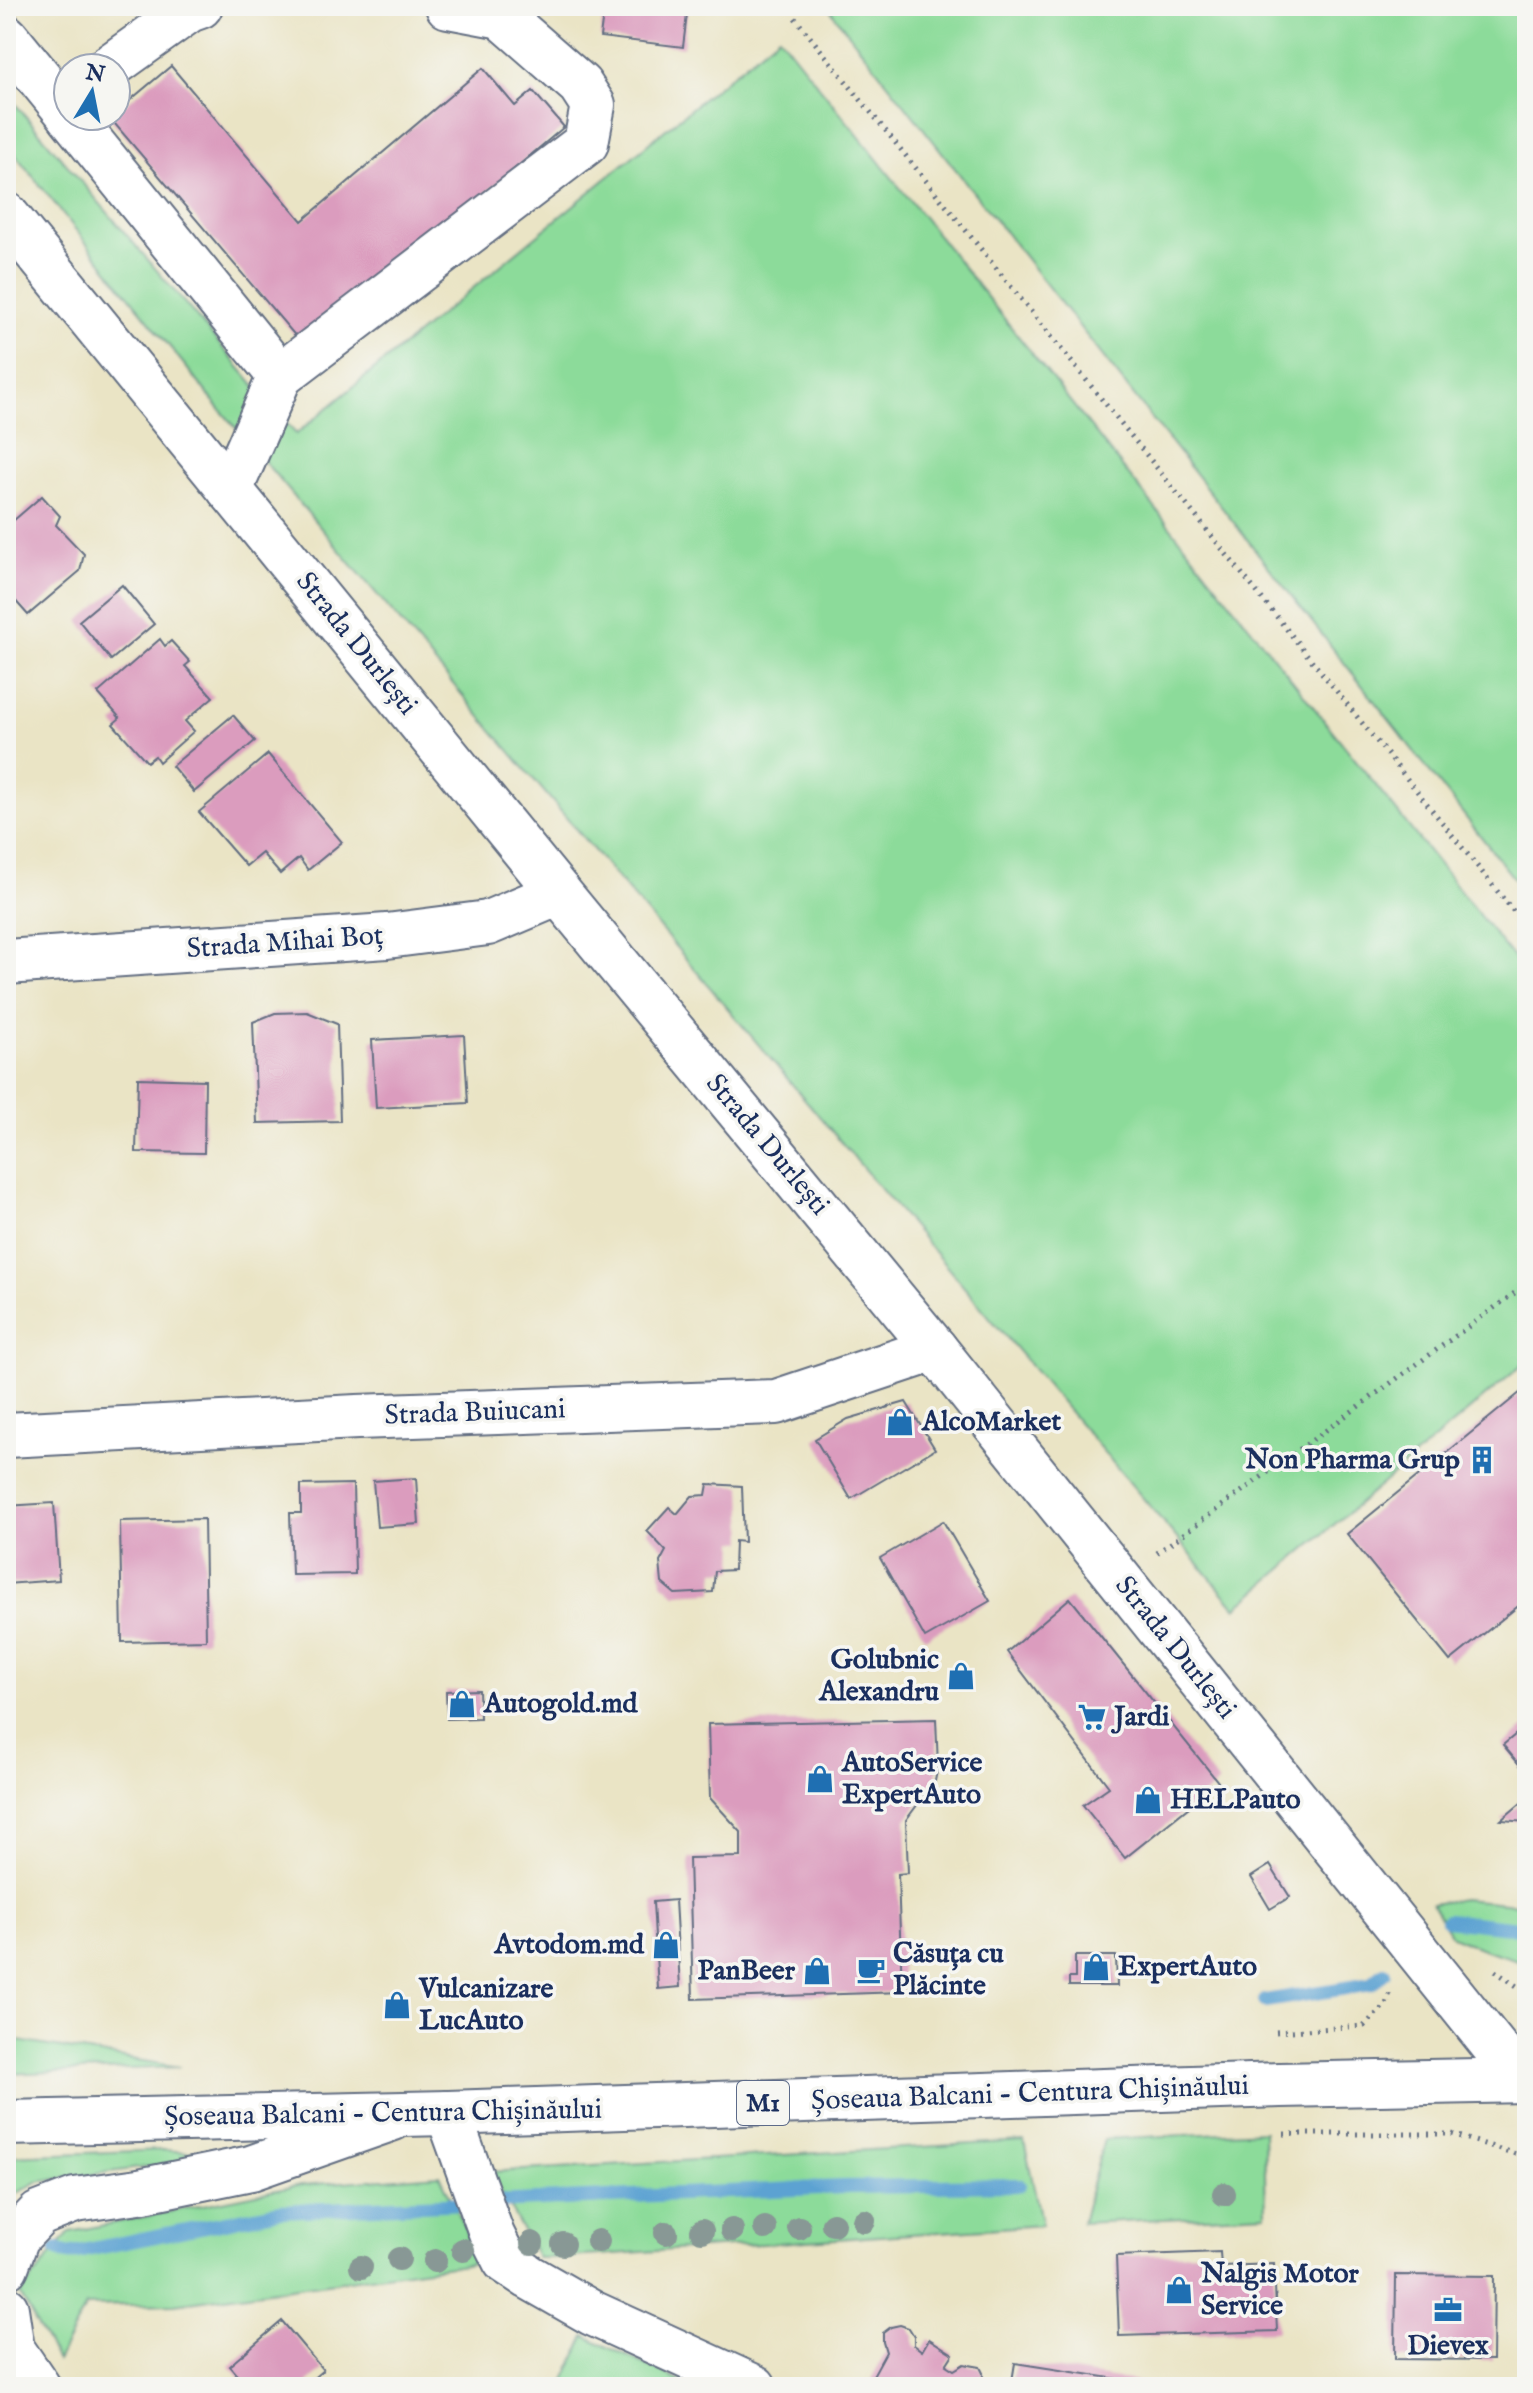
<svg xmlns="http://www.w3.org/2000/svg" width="1533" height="2393" font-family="'IM FELL English',serif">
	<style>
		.green { fill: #8cdb9a; stroke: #54857c; stroke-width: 2 }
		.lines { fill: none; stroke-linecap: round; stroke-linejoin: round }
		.stream { stroke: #5ca2d2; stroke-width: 14 }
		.building { fill: #db9cbe }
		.minor-casing { stroke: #636e82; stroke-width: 48 }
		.highway-casing { stroke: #636e82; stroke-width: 48 }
		.path { stroke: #636e82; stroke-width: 5; stroke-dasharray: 2 6; stroke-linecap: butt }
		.minor { stroke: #fff; stroke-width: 44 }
		.highway { stroke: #fff; stroke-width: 44 }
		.tree { fill: #889895 }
		.labels { text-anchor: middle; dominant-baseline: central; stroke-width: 7; stroke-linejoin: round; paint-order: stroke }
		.shield { fill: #f6f6f2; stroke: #5d6b8a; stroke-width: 2 }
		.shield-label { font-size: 26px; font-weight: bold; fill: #1b2f5e }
		.street-label { font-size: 28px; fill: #1b2f5e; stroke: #f6f6f2 }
		.poi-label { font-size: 28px; font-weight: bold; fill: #1b2f5e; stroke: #f6f6f2; text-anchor: start }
	</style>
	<rect width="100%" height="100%" fill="#f6f6f2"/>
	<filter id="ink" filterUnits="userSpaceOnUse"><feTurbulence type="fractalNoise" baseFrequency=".0125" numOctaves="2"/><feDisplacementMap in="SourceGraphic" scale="16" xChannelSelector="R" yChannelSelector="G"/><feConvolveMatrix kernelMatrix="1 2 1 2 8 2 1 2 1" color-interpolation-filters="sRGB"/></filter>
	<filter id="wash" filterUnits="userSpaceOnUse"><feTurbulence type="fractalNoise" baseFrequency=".006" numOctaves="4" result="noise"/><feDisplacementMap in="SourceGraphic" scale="32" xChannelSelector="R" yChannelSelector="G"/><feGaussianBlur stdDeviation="1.8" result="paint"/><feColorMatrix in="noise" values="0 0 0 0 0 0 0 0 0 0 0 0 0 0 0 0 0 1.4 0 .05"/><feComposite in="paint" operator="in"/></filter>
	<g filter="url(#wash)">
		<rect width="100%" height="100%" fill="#eae4c5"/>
		<g class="green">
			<polygon points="827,6 1527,6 1527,895"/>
			<polygon points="779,36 1527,975 1527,1361 1236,1608 219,408 6,143 6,93 296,434"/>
			<polygon points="1462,1899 1527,1905 1527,1963 1480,1948 1452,1936 1432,1904"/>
			<polygon points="6,2039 180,2067 6,2074"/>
			<polygon points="1264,2131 1266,2214 1082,2223 1104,2139"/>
			<polygon points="1024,2141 1042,2225 555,2258 538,2258 490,2172"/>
			<polygon points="164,2150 199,2153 199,2160 37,2182 6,2199 6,2156"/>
			<polygon points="440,2175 480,2262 174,2304 86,2306 57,2361 20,2294 70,2232 301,2185"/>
			<polygon points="585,2336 692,2387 562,2387"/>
		</g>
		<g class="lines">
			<g class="stream">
				<polyline points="1447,1920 1527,1929"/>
				<polyline points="1265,2001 1371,1984 1384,1973"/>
				<polyline points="56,2249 67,2254 280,2211 843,2187 1019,2185"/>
			</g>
		</g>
		<g id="blocks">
			<g class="building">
				<polygon points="604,6 688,6 683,47 600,37"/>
				<polygon points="171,66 302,221 483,68 515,106 533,91 564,127 304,346 109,117 116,116 116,112"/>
				<polygon points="42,496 60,516 56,525 84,554 80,571 28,615 6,590 6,527"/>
				<polygon points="122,585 154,624 111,660 79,621"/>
				<polygon points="160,639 165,646 171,641 190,662 185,666 213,697 185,721 194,731 159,762 155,756 147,762 113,724 120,718 98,693"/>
				<polygon points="233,715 255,741 194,792 172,766"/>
				<polygon points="268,754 342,842 308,870 299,858 280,874 262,853 246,866 199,812"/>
				<polygon points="307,1012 337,1024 340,1121 257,1123 253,1022 275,1013"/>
				<polygon points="464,1035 468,1103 376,1108 372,1040"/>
				<polygon points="138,1078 205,1080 204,1153 136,1152"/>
				<polygon points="1527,1387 1527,1599 1450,1661 1347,1534"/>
				<polygon points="906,1402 935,1449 851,1499 815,1439 848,1419"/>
				<polygon points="416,1478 419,1524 377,1527 373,1481"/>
				<polygon points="353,1484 355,1574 292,1575 290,1513 301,1513 301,1485"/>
				<polygon points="708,1484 742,1486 744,1542 735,1541 734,1570 715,1571 713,1592 675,1594 662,1583 660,1562 666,1551 647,1531 669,1507 677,1514 692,1496 706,1495"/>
				<polygon points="54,1503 59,1580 6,1584 6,1506"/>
				<polygon points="204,1519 206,1640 122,1642 120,1521"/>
				<polygon points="943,1521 990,1601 925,1638 880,1558"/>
				<polygon points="1070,1598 1219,1783 1125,1858 1083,1805 1109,1787 1007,1652"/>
				<polygon points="479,1690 480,1718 447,1719 446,1691"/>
				<polygon points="936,1719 938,1766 935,1781 906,1820 908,1873 898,1874 902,1992 693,1999 689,1858 741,1857 741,1832 710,1798 708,1724"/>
				<polygon points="1527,1725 1527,1774 1503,1745"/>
				<polygon points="1527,1798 1527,1822 1501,1820"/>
				<polygon points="1270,1865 1290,1897 1270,1909 1251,1877"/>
				<polygon points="675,1900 680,1987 658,1989 653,1902"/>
				<polygon points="1075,1956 1116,1956 1117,1986 1069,1986 1069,1978 1075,1978"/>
				<polygon points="1220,2252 1221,2266 1274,2264 1277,2331 1119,2336 1116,2256"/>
				<polygon points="1396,2275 1494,2276 1493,2360 1395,2359"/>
				<polygon points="282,2321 323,2370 303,2387 247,2387 229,2366"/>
				<polygon points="900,2325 909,2328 914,2336 914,2345 922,2351 929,2339 953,2354 946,2365 954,2370 964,2364 980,2367 983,2373 982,2387 881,2387 870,2381 886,2352 883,2342 883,2333 891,2327"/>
				<polygon points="1015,2363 1156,2385 1156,2387 1011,2387"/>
			</g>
		</g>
	</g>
	<g filter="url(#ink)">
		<use href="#blocks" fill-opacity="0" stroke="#636e82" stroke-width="2"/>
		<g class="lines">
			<defs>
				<g id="minor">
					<polyline points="6,37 68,113"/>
					<polyline points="108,68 189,10 200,6"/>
					<polyline points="70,116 280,376 230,490"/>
					<polyline points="6,215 559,893 935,1349 1521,2080"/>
					<polyline points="280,376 586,143 593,105 580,85 501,16 448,6"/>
					<polyline points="6,962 387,936 488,923 559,893"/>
					<polyline points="6,1435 357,1417 776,1402 935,1349"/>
					<polyline points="448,2113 492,2235 505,2261 529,2277 592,2313 754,2387"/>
					<polyline points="6,2267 17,2237 39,2214 75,2200 139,2191 251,2168 393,2118"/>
					<polyline points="6,2309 12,2349 38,2387"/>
				</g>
				<polyline id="highway" points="6,2123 448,2113 1280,2085 1527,2080"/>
			</defs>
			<use href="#minor" class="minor-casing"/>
			<use href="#highway" class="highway-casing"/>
			<g class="path">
				<polyline points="795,18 1527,928"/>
				<polyline points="1157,1553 1527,1284"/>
				<polyline points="1495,1971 1527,1993"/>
				<polyline points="1276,2032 1364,2026 1386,2004 1391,1990"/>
				<polyline points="1284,2134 1452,2134 1519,2155 1527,2162"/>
			</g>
			<use href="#minor" class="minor"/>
			<use href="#highway" class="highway"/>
		</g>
		<g class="tree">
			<circle cx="1224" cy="2194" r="12"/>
			<circle cx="864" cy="2221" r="12"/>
			<circle cx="833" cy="2224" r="12"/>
			<circle cx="765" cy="2228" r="12"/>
			<circle cx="799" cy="2228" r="12"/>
			<circle cx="732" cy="2230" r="12"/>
			<circle cx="702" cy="2231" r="12"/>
			<circle cx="666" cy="2233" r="12"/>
			<circle cx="598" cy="2241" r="12"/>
			<circle cx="532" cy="2243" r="12"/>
			<circle cx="563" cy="2244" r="12"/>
			<circle cx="463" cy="2250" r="12"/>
			<circle cx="399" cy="2259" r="12"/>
			<circle cx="435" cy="2261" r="12"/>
			<circle cx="361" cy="2267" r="12"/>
		</g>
	</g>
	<defs>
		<symbol id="shop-bare" viewBox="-9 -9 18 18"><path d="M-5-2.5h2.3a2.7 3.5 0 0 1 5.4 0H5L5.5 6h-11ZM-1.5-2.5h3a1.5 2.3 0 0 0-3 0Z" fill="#1f6fb2" stroke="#f6f6f2" stroke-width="2.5" paint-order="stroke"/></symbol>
		<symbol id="building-bare" viewBox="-9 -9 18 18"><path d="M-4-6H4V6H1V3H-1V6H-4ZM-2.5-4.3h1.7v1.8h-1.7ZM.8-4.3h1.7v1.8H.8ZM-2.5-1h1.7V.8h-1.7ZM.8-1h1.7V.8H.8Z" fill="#1f6fb2" stroke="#f6f6f2" stroke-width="2.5" paint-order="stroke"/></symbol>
		<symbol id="supermarket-bare" viewBox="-9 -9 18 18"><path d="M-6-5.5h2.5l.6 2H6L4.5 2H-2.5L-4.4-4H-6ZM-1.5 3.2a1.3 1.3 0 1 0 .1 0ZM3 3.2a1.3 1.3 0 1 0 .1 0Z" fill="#1f6fb2" stroke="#f6f6f2" stroke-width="2.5" paint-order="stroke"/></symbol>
		<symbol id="cafe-bare" viewBox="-9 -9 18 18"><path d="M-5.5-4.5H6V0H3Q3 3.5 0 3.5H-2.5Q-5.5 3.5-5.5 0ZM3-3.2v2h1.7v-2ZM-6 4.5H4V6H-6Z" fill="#1f6fb2" stroke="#f6f6f2" stroke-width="2.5" paint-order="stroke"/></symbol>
		<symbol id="office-bare" viewBox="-9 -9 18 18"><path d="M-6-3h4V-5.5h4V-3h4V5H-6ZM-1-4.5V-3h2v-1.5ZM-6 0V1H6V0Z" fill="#1f6fb2" stroke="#f6f6f2" stroke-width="2.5" paint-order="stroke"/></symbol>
	</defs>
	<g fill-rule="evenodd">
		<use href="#shop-bare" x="880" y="1402" width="40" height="40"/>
		<use href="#building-bare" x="1462" y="1440" width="40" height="40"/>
		<use href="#shop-bare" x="941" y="1656" width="40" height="40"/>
		<use href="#shop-bare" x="442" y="1684" width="40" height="40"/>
		<use href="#supermarket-bare" x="1072" y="1697" width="40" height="40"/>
		<use href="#shop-bare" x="800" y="1759" width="40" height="40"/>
		<use href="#shop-bare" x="1128" y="1780" width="40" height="40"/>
		<use href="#shop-bare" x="646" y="1925" width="40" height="40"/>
		<use href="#shop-bare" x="1076" y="1947" width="40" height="40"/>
		<use href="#cafe-bare" x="851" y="1950" width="40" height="40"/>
		<use href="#shop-bare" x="797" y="1951" width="40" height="40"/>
		<use href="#shop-bare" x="377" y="1985" width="40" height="40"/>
		<use href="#shop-bare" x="1159" y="2270" width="40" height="40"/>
		<use href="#office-bare" x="1428" y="2290" width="40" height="40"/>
	</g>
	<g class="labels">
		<rect class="shield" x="737" y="2081" width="52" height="44" rx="6"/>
		<g class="shield-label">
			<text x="763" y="2103">M1</text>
		</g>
		<g class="street-label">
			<text transform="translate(356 644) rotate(51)">Strada Durlești</text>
			<text transform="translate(285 943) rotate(-4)">Strada Mihai Boț</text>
			<text transform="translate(767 1145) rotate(50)">Strada Durlești</text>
			<text transform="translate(475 1413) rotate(-2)">Strada Buiucani</text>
			<text transform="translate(1175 1648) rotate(51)">Strada Durlești</text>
			<text transform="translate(1030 2094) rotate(-2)">Șoseaua Balcani - Centura Chișinăului</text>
			<text transform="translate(383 2114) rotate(-1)">Șoseaua Balcani - Centura Chișinăului</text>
		</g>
		<g class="poi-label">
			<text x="922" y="1422">AlcoMarket</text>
			<text x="1460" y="1460" text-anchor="end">Non Pharma Grup</text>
			<text x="939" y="1660" text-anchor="end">Golubnic<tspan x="939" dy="32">Alexandru</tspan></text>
			<text x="484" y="1704">Autogold.md</text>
			<text x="1114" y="1717">Jardi</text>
			<text x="842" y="1763">AutoService<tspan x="842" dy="32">ExpertAuto</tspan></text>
			<text x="1170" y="1800">HELPauto</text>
			<text x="644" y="1945" text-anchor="end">Avtodom.md</text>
			<text x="893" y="1954">Căsuța cu<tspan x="893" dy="32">Plăcinte</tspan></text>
			<text x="1118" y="1967">ExpertAuto</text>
			<text x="795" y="1971" text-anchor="end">PanBeer</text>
			<text x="419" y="1989">Vulcanizare<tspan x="419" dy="32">LucAuto</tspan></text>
			<text x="1201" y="2274">Nalgis Motor<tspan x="1201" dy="32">Service</tspan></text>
			<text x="1448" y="2346" text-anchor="middle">Dievex</text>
		</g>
	</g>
	<rect width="1533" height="2393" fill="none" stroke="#f6f6f2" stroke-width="32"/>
	<g transform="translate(92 92) rotate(10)"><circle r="38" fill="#f6f6f2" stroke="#9ea6b7" stroke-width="2"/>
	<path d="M0-6L14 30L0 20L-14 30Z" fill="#1f6fb2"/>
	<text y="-12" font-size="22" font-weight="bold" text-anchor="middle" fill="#1b2f5e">N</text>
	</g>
</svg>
